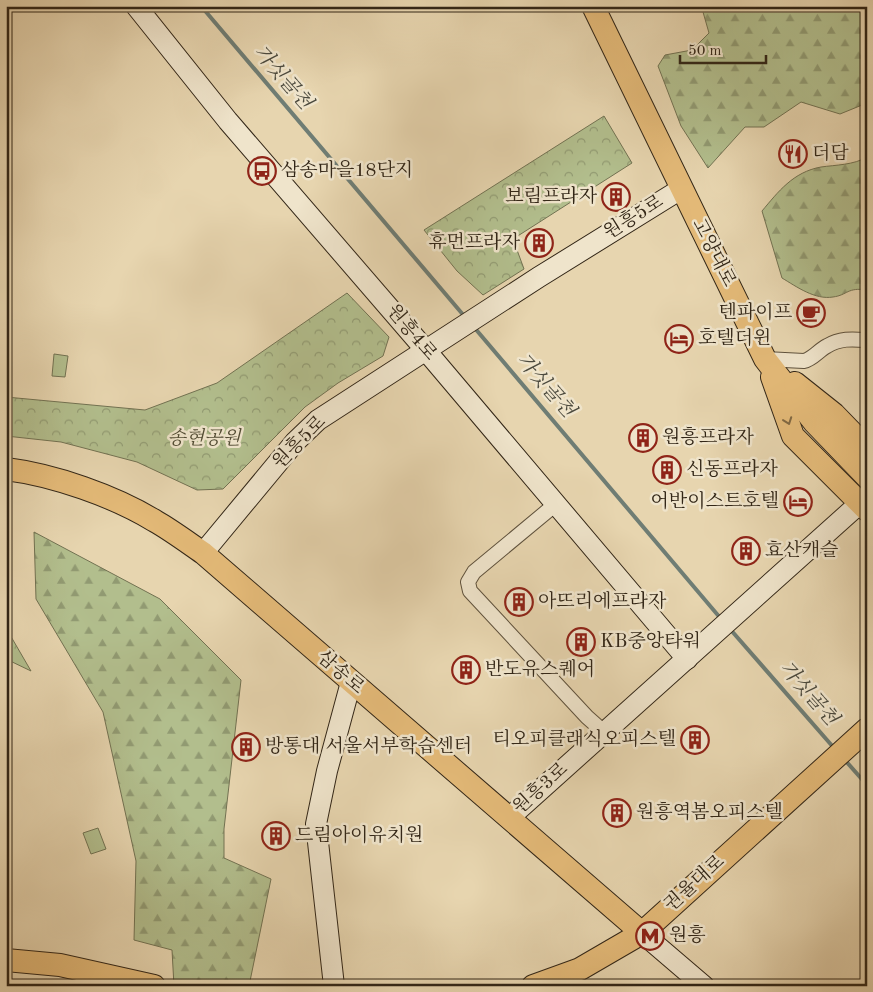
<svg xmlns="http://www.w3.org/2000/svg" width="873" height="992" font-family="'Old Standard TT','Noto Serif KR',serif">
	<style>
		.grass { fill: #b2be8d; stroke: #727252 }
		.forest { fill: url(#forest-firs); stroke: #727252 }
		.park { fill: url(#park-crowns); stroke: #727252 }
		.lines { fill: none; stroke-linecap: round; stroke-linejoin: round }
		.stream { stroke: #6f7d74; stroke-width: 4 }
		.street-casing { stroke: #5f523d; stroke-width: 16 }
		.secondary-casing { stroke: #322617; stroke-width: 22 }
		.primary-casing { stroke: #322617; stroke-width: 24 }
		.street { stroke: #efe4cb; stroke-width: 14 }
		.secondary { stroke: #efe4cb; stroke-width: 20 }
		.primary { stroke: #e4ba78; stroke-width: 22 }
		.oneway { stroke: #826943 }
		.labels { text-anchor: middle; dominant-baseline: central; stroke-width: 5; stroke-linejoin: round; paint-order: stroke }
		.poi-label { font-size: 19px; fill: #322617; stroke: #efe4cb; text-anchor: start }
		.street-label { font-size: 19px; fill: #322617; stroke: #efe4cb }
		.park-label { font-size: 19px; font-style: italic; fill: #524c34; stroke: #efe4cb }
		.water-label { font-size: 20px; font-style: italic; fill: #4c4a3e; stroke: #efe4cb }
	</style>
	<defs>
		<pattern id="forest-firs" width="22" height="20" patternUnits="userSpaceOnUse" patternTransform="scale(1.25)"><rect width="22" height="20" fill="#b2be8d"/><path d="M5 1l3.5 6h-7zM16 11l3.5 6h-7z" fill="#919a72"/></pattern>
		<pattern id="park-crowns" width="20" height="18" patternUnits="userSpaceOnUse" patternTransform="scale(1.25)"><rect width="20" height="18" fill="#b2be8d"/><path d="M2 6a3 3 0 1 1 6 0M12 15a3 3 0 1 1 6 0" fill="none" stroke="#919a72"/></pattern>
	</defs>
	<rect width="100%" height="100%" fill="#e7d5af"/>
	<filter id="stains"><feTurbulence type="fractalNoise" baseFrequency=".004" numOctaves="4"/><feColorMatrix values="0 0 0 0 .2 0 0 0 0 .09 0 0 0 0 .02 0 0 0 .5 -.17"/></filter>
	<radialGradient id="worn" r=".72"><stop offset=".6" stop-color="#630" stop-opacity="0"/><stop offset="1" stop-color="#630" stop-opacity=".3"/></radialGradient>
	<g class="grass">
		<polygon points="54,354 68,356 65,377 52,376"/>
		<polygon points="98,828 106,849 91,854 83,833"/>
	</g>
	<g class="forest">
		<polygon points="703,6 859,6 867,13 867,103 840,114 801,102 764,127 745,127 708,168 681,126 658,66 665,55 692,50 709,33 703,12"/>
		<path d="M867 157V290C847 287 848 295 833 297 815 300 797 287 782 278L762 211C778 192 793 172 821 167 835 165 854 165 867 157Z"/>
		<polygon points="34,532 160,599 241,680 224,829 224,858 271,879 249,986 174,986 172,950 134,940 136,861 103,712 36,599"/>
	</g>
	<g class="park">
		<polygon points="604,116 632,163 513,239 524,269 483,295 457,271 424,230"/>
		<polygon points="347,293 389,337 383,356 338,383 305,407 223,489 197,490 137,462 61,442 6,436 6,397 145,410 217,383"/>
		<polygon points="6,498 11,498 6,549"/>
		<polygon points="6,628 31,671 6,659"/>
	</g>
	<g class="lines">
		<g class="stream">
			<polyline points="201,6 465,317"/>
			<polyline points="473,326 722,620"/>
			<polyline points="730,629 834,748"/>
			<polyline points="844,759 867,785"/>
		</g>
		<defs>
			<g id="street">
				<path d="M765 359 804 361C813 359 819 350 827 346 840 338 852 339 867 340"/>
				<polyline points="557,503 474,572 468,582 470,591 587,717 605,733"/>
			</g>
			<g id="secondary">
				<polyline points="136,6 228,121 417,340 687,659"/>
				<polyline points="203,553 295,442 318,420 539,277 681,189"/>
				<polyline points="509,818 859,504"/>
				<polyline points="642,933 704,986"/>
				<polyline points="334,986 316,824 327,771 351,682"/>
			</g>
			<g id="primary">
				<polyline points="593,6 765,359 814,422 867,477"/>
				<polyline points="772,377 793,436 867,510"/>
				<polyline points="795,383 834,414 867,448"/>
				<path d="M6 469C54 475 114 496 155 521 171 530 187 542 203 553L642 933"/>
				<polyline points="6,960 60,965 154,986"/>
				<polyline points="533,986 580,969 642,933 867,729"/>
			</g>
		</defs>
		<use href="#street" class="street-casing"/>
		<use href="#secondary" class="secondary-casing"/>
		<use href="#primary" class="primary-casing"/>
		<use href="#street" class="street"/>
		<use href="#secondary" class="secondary"/>
		<use href="#primary" class="primary"/>
	</g>
	<defs><path id="oneway-chevron" d="M-2-3.5L2.5 0L-2 3.5" fill="none" stroke-width="1.6" stroke-linecap="round" stroke-linejoin="round" transform="scale(1.25)"/></defs>
	<use class="oneway" href="#oneway-chevron" transform="translate(788 421) rotate(70)"/>
	<defs>
		<symbol id="restaurant-ring" viewBox="-11 -11 22 22"><circle r="9.5" fill="#efe4cb" stroke="#8f2418" stroke-width="1.5"/><path d="M-5-6h1v4h1v-4h1v4h1v-4h1v5L-1.5 .5V6h-2V.5L-5-1ZM5-6V6H3V1.5H1.5Q1.5-4 5-6Z" fill="#8f2418"/></symbol>
		<symbol id="bus-ring" viewBox="-11 -11 22 22"><circle r="9.5" fill="#efe4cb" stroke="#8f2418" stroke-width="1.5"/><path d="M-5-6H5V4H4V6H2V4H-2V6H-4V4H-5ZM-3.5-4V0h7V-4ZM-3.5 1.2v1.5H-2V1.2ZM2 1.2v1.5H3.5V1.2Z" fill="#8f2418"/></symbol>
		<symbol id="building-ring" viewBox="-11 -11 22 22"><circle r="9.5" fill="#efe4cb" stroke="#8f2418" stroke-width="1.5"/><path d="M-4-6H4V6H1V3H-1V6H-4ZM-2.5-4.3h1.7v1.8h-1.7ZM.8-4.3h1.7v1.8H.8ZM-2.5-1h1.7V.8h-1.7ZM.8-1h1.7V.8H.8Z" fill="#8f2418"/></symbol>
		<symbol id="cafe-ring" viewBox="-11 -11 22 22"><circle r="9.5" fill="#efe4cb" stroke="#8f2418" stroke-width="1.5"/><path d="M-5.5-4.5H6V0H3Q3 3.5 0 3.5H-2.5Q-5.5 3.5-5.5 0ZM3-3.2v2h1.7v-2ZM-6 4.5H4V6H-6Z" fill="#8f2418"/></symbol>
		<symbol id="hotel-ring" viewBox="-11 -11 22 22"><circle r="9.5" fill="#efe4cb" stroke="#8f2418" stroke-width="1.5"/><path d="M-6-4.5h1.5V1H6V5H4.5V3h-9V5H-6ZM-4 0a1.8 1.8 0 1 1 3.6 0ZM.5 0V-2.5h3Q6-2.5 6 0Z" fill="#8f2418"/></symbol>
		<symbol id="metro-ring" viewBox="-11 -11 22 22"><circle r="9.5" fill="#efe4cb" stroke="#8f2418" stroke-width="1.5"/><path d="M-5.5 5V-5H-3L0 0L3-5H5.5V5H3V-.5L0 4L-3-.5V5Z" fill="#8f2418"/></symbol>
	</defs>
	<g fill-rule="evenodd">
		<use href="#restaurant-ring" x="777" y="138" width="32" height="32"/>
		<use href="#bus-ring" x="246" y="155" width="32" height="32"/>
		<use href="#building-ring" x="600" y="181" width="32" height="32"/>
		<use href="#building-ring" x="523" y="227" width="32" height="32"/>
		<use href="#cafe-ring" x="795" y="297" width="32" height="32"/>
		<use href="#hotel-ring" x="663" y="323" width="32" height="32"/>
		<use href="#building-ring" x="627" y="422" width="32" height="32"/>
		<use href="#building-ring" x="651" y="454" width="32" height="32"/>
		<use href="#hotel-ring" x="782" y="486" width="32" height="32"/>
		<use href="#building-ring" x="730" y="535" width="32" height="32"/>
		<use href="#building-ring" x="503" y="586" width="32" height="32"/>
		<use href="#building-ring" x="565" y="626" width="32" height="32"/>
		<use href="#building-ring" x="450" y="654" width="32" height="32"/>
		<use href="#building-ring" x="679" y="724" width="32" height="32"/>
		<use href="#building-ring" x="230" y="731" width="32" height="32"/>
		<use href="#building-ring" x="601" y="797" width="32" height="32"/>
		<use href="#building-ring" x="260" y="820" width="32" height="32"/>
		<use href="#metro-ring" x="634" y="920" width="32" height="32"/>
	</g>
	<g class="labels">
		<g class="poi-label">
			<text x="812" y="154">더담</text>
			<text x="281" y="171">삼송마을18단지</text>
			<text x="597" y="197" text-anchor="end">보림프라자</text>
			<text x="520" y="243" text-anchor="end">휴먼프라자</text>
			<text x="792" y="313" text-anchor="end">텐파이프</text>
			<text x="698" y="339">호텔더윈</text>
			<text x="662" y="438">원흥프라자</text>
			<text x="686" y="470">신동프라자</text>
			<text x="779" y="502" text-anchor="end">어반이스트호텔</text>
			<text x="765" y="551">효산캐슬</text>
			<text x="538" y="602">아뜨리에프라자</text>
			<text x="600" y="642">KB중앙타워</text>
			<text x="485" y="670">반도유스퀘어</text>
			<text x="676" y="740" text-anchor="end">티오피클래식오피스텔</text>
			<text x="265" y="747">방통대 서울서부학습센터</text>
			<text x="636" y="813">원흥역봄오피스텔</text>
			<text x="295" y="836">드림아이유치원</text>
			<text x="669" y="936">원흥</text>
		</g>
		<g class="street-label">
			<text transform="translate(634 218) rotate(-32)">원흥5로</text>
			<text transform="translate(713 253) rotate(63)">고양대로</text>
			<text transform="translate(411 333) rotate(50)">원흥4로</text>
			<text transform="translate(300 443) rotate(-45)">원흥5로</text>
			<text transform="translate(340 673) rotate(41)">삼송로</text>
			<text transform="translate(541 789) rotate(-42)">원흥3로</text>
			<text transform="translate(695 884) rotate(-42)">권율대로</text>
		</g>
		<g class="park-label">
			<text x="204" y="439">송현공원</text>
		</g>
		<g class="water-label">
			<text transform="translate(282 78) rotate(49)">가싯골천</text>
			<text transform="translate(545 386) rotate(49)">가싯골천</text>
			<text transform="translate(808 694) rotate(49)">가싯골천</text>
		</g>
	</g>
	<rect width="873" height="992" fill="none" stroke="#e7d5af" stroke-width="25"/>
	<rect x="8" y="8" width="858" height="977" fill="none" stroke="#322617" stroke-width="2.5"/>
	<rect x="12" y="12" width="848" height="967" fill="none" stroke="#322617"/>
	<path d="M680 55v8h86v-8" fill="none" stroke="#322617" stroke-width="2.5"/>
	<text x="688" y="55" font-size="15" fill="#322617" stroke="#efe4cb" stroke-width="4" paint-order="stroke">50 m</text>
	<rect width="100%" height="100%" filter="url(#stains)"/>
	<rect width="100%" height="100%" fill="url(#worn)"/>
</svg>
